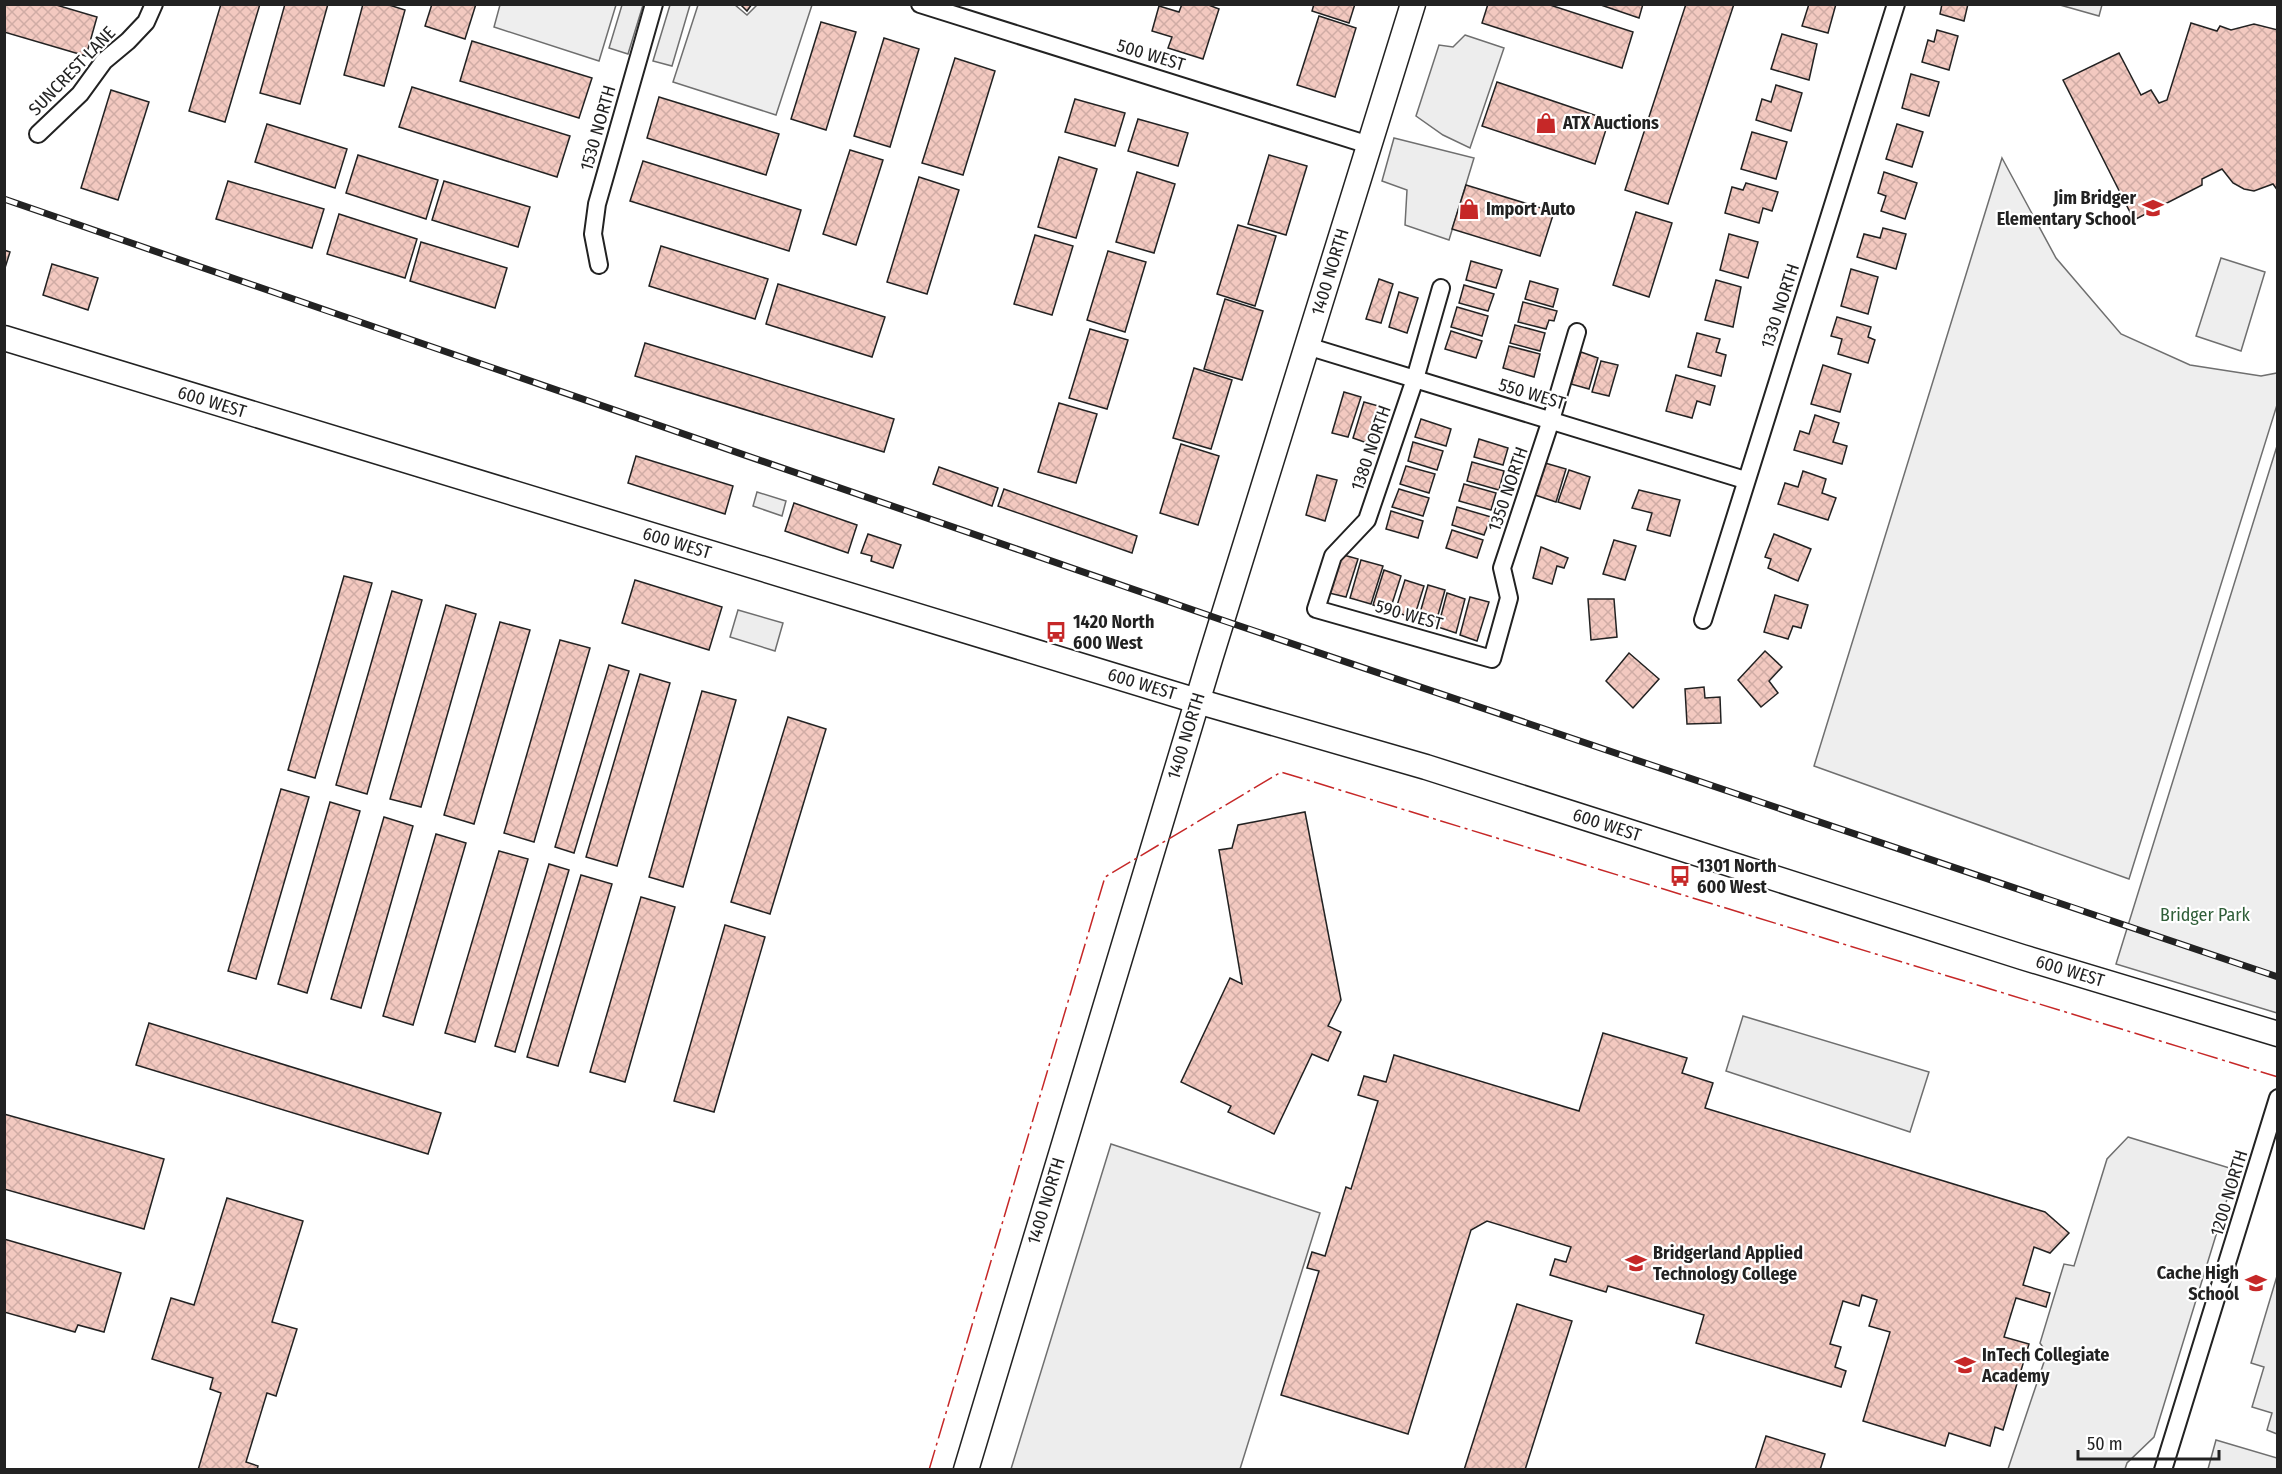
<svg xmlns="http://www.w3.org/2000/svg" width="2282" height="1474" font-family="'Fira Sans Condensed',sans-serif">
	<style>
		.green { fill: #eee; stroke: #6f6f6f; stroke-width: 1.5 }
		.parking { fill: #ededed; stroke: #6f6f6f; stroke-width: 1.5 }
		.building { fill: url(#building-cross-hatch); stroke: #222; stroke-width: 1.5 }
		.lines { fill: none; stroke-linecap: round; stroke-linejoin: round }
		.street-casing { stroke: #222; stroke-width: 20 }
		.secondary-casing { stroke: #222; stroke-width: 27 }
		.street { stroke: #fff; stroke-width: 16 }
		.secondary { stroke: #fff; stroke-width: 24 }
		.rail-casing { stroke: #222; stroke-width: 7 }
		.rail { stroke: #fff; stroke-width: 4.5; stroke-dasharray: 14; stroke-linecap: butt }
		.power { stroke: #c62828; stroke-width: 1.5; stroke-dasharray: 21 4.5 3 4.5; stroke-linecap: butt }
		.labels { text-anchor: middle; dominant-baseline: central; stroke-width: 4.5; stroke-linejoin: round; paint-order: stroke }
		.street-label { font-size: 18px; fill: #222; stroke: #fff }
		.poi-label { font-size: 18px; font-weight: bold; fill: #222; stroke: #fff; text-anchor: start }
		.park-label { font-size: 18px; fill: #2f5e38; stroke: #fff }
	</style>
	<defs>
		<pattern id="building-cross-hatch" width="8" height="8" patternUnits="userSpaceOnUse" patternTransform="scale(1.5)"><rect width="8" height="8" fill="#f3c9c0"/><path d="M0 0l8 8M0 8l8-8" fill="none" stroke="#d0aca5"/></pattern>
	</defs>
	<rect width="100%" height="100%" fill="#fff"/>
	<g class="green">
		<polygon points="500,5 500,4 616,5 599,61 494,27"/>
		<polygon points="698,5 735,5 747,15 757,5 812,5 776,115 673,82"/>
		<polygon points="2002,158 2056,258 2121,334 2190,365 2261,376 2277,373 2277,405 2129,879 1814,766"/>
		<polygon points="2221,258 2265,272 2241,351 2196,336"/>
		<polygon points="2277,446 2277,1013 2116,964"/>
	</g>
	<g class="parking">
		<polygon points="622,5 643,5 628,54 609,48"/>
		<polygon points="670,5 690,5 672,66 653,61"/>
		<polygon points="2060,5 2102,4 2102,5 2099,16"/>
		<polygon points="1465,35 1504,48 1470,148 1443,135 1416,116 1439,45 1453,47"/>
		<polygon points="1394,138 1474,158 1449,240 1405,225 1407,190 1382,181"/>
		<polygon points="757,492 786,501 782,516 753,506"/>
		<polygon points="738,610 783,623 775,651 730,637"/>
		<polygon points="1743,1016 1929,1072 1910,1132 1726,1071"/>
		<polygon points="2128,1137 2236,1170 2154,1437 2127,1463 2125,1469 2008,1469 2047,1353 2040,1343 2064,1264 2074,1266 2107,1159"/>
		<polygon points="1111,1144 1320,1213 1240,1469 1011,1469"/>
		<polygon points="2277,1276 2278,1434 2277,1434 2267,1430 2272,1413 2252,1407 2264,1367 2251,1363"/>
		<polygon points="2216,1440 2277,1458 2277,1469 2208,1469"/>
	</g>
	<g class="building">
		<polygon points="4,4 53,4 97,17 86,56 4,32"/>
		<polygon points="221,4 260,4 225,122 189,111"/>
		<polygon points="285,4 328,4 300,104 260,93"/>
		<polygon points="363,4 386,4 405,10 384,86 344,75"/>
		<polygon points="432,4 476,4 465,39 425,26"/>
		<polygon points="740,4 752,4 747,11"/>
		<polygon points="1182,4 1206,4 1219,9 1203,59 1168,48 1172,37 1152,31 1159,6 1179,12"/>
		<polygon points="1314,4 1355,4 1349,23 1312,11"/>
		<polygon points="1488,4 1547,4 1633,32 1622,68 1482,23"/>
		<polygon points="1598,4 1643,4 1639,18"/>
		<polygon points="1686,4 1734,4 1668,204 1625,190"/>
		<polygon points="1809,4 1836,4 1828,33 1802,26"/>
		<polygon points="1942,4 1968,4 1964,21 1940,14"/>
		<polygon points="1319,16 1356,28 1335,97 1297,85"/>
		<polygon points="821,22 856,32 826,130 791,119"/>
		<polygon points="2191,23 2217,31 2220,26 2231,30 2254,24 2278,30 2278,191 2273,184 2254,191 2244,189 2233,183 2222,169 2202,179 2202,185 2134,220 2063,80 2119,53 2141,95 2151,90 2159,103 2167,100"/>
		<polygon points="1937,30 1958,36 1949,70 1922,62 1928,40 1934,42"/>
		<polygon points="1782,34 1817,44 1809,80 1771,69"/>
		<polygon points="884,38 919,49 890,147 854,136"/>
		<polygon points="472,41 592,78 579,118 460,81"/>
		<polygon points="955,58 995,71 963,175 922,163"/>
		<polygon points="1911,74 1939,82 1929,116 1902,108"/>
		<polygon points="1497,82 1609,120 1595,164 1482,126"/>
		<polygon points="1776,85 1802,93 1791,131 1756,120 1762,99 1771,102"/>
		<polygon points="412,87 570,136 557,177 399,127"/>
		<polygon points="111,90 149,102 118,200 81,188"/>
		<polygon points="659,97 779,134 766,175 647,138"/>
		<polygon points="1075,99 1125,113 1115,146 1065,132"/>
		<polygon points="1138,119 1188,133 1178,166 1128,151"/>
		<polygon points="267,124 347,149 335,188 255,162"/>
		<polygon points="1897,124 1923,132 1912,167 1886,159"/>
		<polygon points="1752,132 1787,142 1776,179 1741,169"/>
		<polygon points="850,150 883,160 856,245 823,234"/>
		<polygon points="358,155 438,180 426,219 346,193"/>
		<polygon points="1269,155 1307,166 1286,235 1248,224"/>
		<polygon points="1059,157 1097,169 1076,238 1038,227"/>
		<polygon points="643,161 801,210 789,251 630,201"/>
		<polygon points="1137,172 1175,184 1154,253 1116,242"/>
		<polygon points="1884,172 1917,183 1905,219 1881,211 1886,196 1878,193"/>
		<polygon points="919,177 959,190 927,294 887,282"/>
		<polygon points="228,181 324,209 312,248 216,219"/>
		<polygon points="444,181 530,207 518,247 432,220"/>
		<polygon points="1746,183 1778,192 1772,211 1763,208 1759,223 1725,213 1732,187 1743,190"/>
		<polygon points="1466,185 1554,212 1540,256 1452,229"/>
		<polygon points="1636,212 1672,223 1649,297 1613,285"/>
		<polygon points="339,214 417,239 405,278 327,254"/>
		<polygon points="1238,225 1276,236 1255,306 1217,294"/>
		<polygon points="1883,228 1906,234 1896,269 1857,257 1864,234 1880,238"/>
		<polygon points="1729,234 1758,242 1748,278 1720,270"/>
		<polygon points="1035,235 1073,246 1052,315 1014,304"/>
		<polygon points="421,242 507,268 495,308 410,281"/>
		<polygon points="661,246 768,279 755,319 649,286"/>
		<polygon points="4,250 10,252 4,271"/>
		<polygon points="1108,251 1146,262 1125,332 1087,320"/>
		<polygon points="1471,261 1502,270 1496,288 1466,280"/>
		<polygon points="52,264 98,278 88,310 43,295"/>
		<polygon points="1851,269 1878,277 1868,314 1841,306"/>
		<polygon points="1379,279 1393,284 1381,323 1366,319"/>
		<polygon points="1716,280 1741,287 1733,327 1705,320"/>
		<polygon points="1530,281 1558,289 1553,307 1525,299"/>
		<polygon points="778,284 885,317 872,357 766,324"/>
		<polygon points="1464,285 1494,294 1488,311 1459,303"/>
		<polygon points="1399,292 1418,298 1407,333 1389,327"/>
		<polygon points="1225,299 1263,311 1242,380 1204,369"/>
		<polygon points="1523,302 1557,311 1554,321 1549,320 1546,329 1518,322"/>
		<polygon points="1457,307 1488,316 1482,336 1451,327"/>
		<polygon points="1837,317 1871,327 1868,337 1875,340 1868,363 1838,354 1842,339 1831,336"/>
		<polygon points="1515,325 1545,333 1540,351 1510,343"/>
		<polygon points="1090,329 1128,340 1107,409 1069,398"/>
		<polygon points="1451,331 1482,341 1476,358 1445,349"/>
		<polygon points="1697,333 1720,339 1716,352 1726,355 1721,376 1688,367"/>
		<polygon points="645,343 894,419 884,452 635,376"/>
		<polygon points="1509,346 1540,354 1534,377 1503,368"/>
		<polygon points="1581,352 1598,358 1589,389 1571,384"/>
		<polygon points="1601,361 1618,365 1609,396 1592,392"/>
		<polygon points="1823,365 1851,374 1840,412 1811,404"/>
		<polygon points="1194,368 1232,380 1211,449 1173,438"/>
		<polygon points="1676,375 1715,386 1710,405 1697,401 1692,418 1666,411"/>
		<polygon points="1344,392 1361,397 1348,437 1332,433"/>
		<polygon points="1364,402 1382,407 1370,444 1353,438"/>
		<polygon points="1059,403 1097,414 1076,483 1038,472"/>
		<polygon points="1815,415 1839,423 1833,442 1847,446 1842,464 1794,450 1800,431 1809,434"/>
		<polygon points="1421,419 1451,429 1446,446 1415,437"/>
		<polygon points="1479,439 1508,448 1503,465 1474,457"/>
		<polygon points="1413,442 1443,451 1437,470 1408,461"/>
		<polygon points="1181,444 1219,456 1198,525 1160,513"/>
		<polygon points="636,456 733,486 725,514 628,483"/>
		<polygon points="1472,462 1504,471 1499,490 1467,481"/>
		<polygon points="1545,463 1566,469 1556,502 1535,495"/>
		<polygon points="1406,466 1435,474 1429,493 1400,484"/>
		<polygon points="939,467 998,488 992,506 933,484"/>
		<polygon points="1569,470 1590,477 1580,509 1558,502"/>
		<polygon points="1803,471 1826,479 1822,493 1836,498 1828,520 1778,504 1785,483 1798,487"/>
		<polygon points="1317,475 1337,480 1325,521 1306,515"/>
		<polygon points="1464,484 1496,493 1491,510 1459,501"/>
		<polygon points="1004,489 1137,536 1132,553 998,506"/>
		<polygon points="1399,489 1429,498 1423,516 1392,507"/>
		<polygon points="1639,490 1680,500 1670,536 1647,530 1652,513 1632,508"/>
		<polygon points="794,503 857,525 848,553 785,531"/>
		<polygon points="1457,507 1491,517 1484,535 1452,525"/>
		<polygon points="1391,511 1423,521 1418,538 1386,529"/>
		<polygon points="1452,530 1483,540 1477,558 1446,548"/>
		<polygon points="868,534 901,545 893,568 871,561 872,556 861,553"/>
		<polygon points="1774,534 1811,549 1798,581 1768,568 1771,559 1765,557"/>
		<polygon points="1614,540 1636,546 1625,580 1603,574"/>
		<polygon points="1541,547 1568,558 1564,568 1557,566 1552,584 1533,578"/>
		<polygon points="1340,554 1358,559 1346,597 1329,593"/>
		<polygon points="1361,560 1383,566 1371,604 1350,598"/>
		<polygon points="1384,570 1401,576 1390,610 1373,605"/>
		<polygon points="344,576 372,583 315,778 288,770"/>
		<polygon points="635,580 722,607 709,650 622,623"/>
		<polygon points="1405,580 1424,586 1414,618 1395,612"/>
		<polygon points="1428,585 1445,590 1435,626 1418,620"/>
		<polygon points="392,591 422,600 367,794 336,785"/>
		<polygon points="1447,593 1465,599 1456,633 1438,627"/>
		<polygon points="1775,595 1808,605 1801,628 1793,626 1788,639 1764,632"/>
		<polygon points="1470,597 1489,602 1477,641 1460,635"/>
		<polygon points="1588,599 1614,599 1617,637 1591,640"/>
		<polygon points="446,605 476,614 421,807 390,799"/>
		<polygon points="500,622 530,630 474,824 444,815"/>
		<polygon points="560,640 590,648 534,842 504,833"/>
		<polygon points="1765,651 1782,667 1769,681 1778,693 1761,707 1738,680"/>
		<polygon points="1629,653 1659,679 1633,708 1606,681"/>
		<polygon points="609,665 629,671 574,853 555,847"/>
		<polygon points="640,674 670,683 617,866 586,857"/>
		<polygon points="1704,687 1705,698 1720,697 1721,723 1687,724 1685,689"/>
		<polygon points="702,691 736,700 683,887 649,877"/>
		<polygon points="788,717 826,729 770,914 731,902"/>
		<polygon points="281,789 309,797 256,979 228,971"/>
		<polygon points="330,802 360,811 307,993 278,984"/>
		<polygon points="1305,812 1341,1000 1328,1026 1341,1032 1328,1061 1312,1054 1274,1134 1228,1112 1231,1106 1181,1082 1230,978 1242,984 1219,850 1232,848 1238,825"/>
		<polygon points="384,817 413,826 361,1008 331,999"/>
		<polygon points="436,834 466,843 413,1025 383,1016"/>
		<polygon points="499,851 528,859 475,1042 445,1033"/>
		<polygon points="549,864 569,870 515,1052 495,1046"/>
		<polygon points="581,875 612,884 558,1066 527,1057"/>
		<polygon points="641,897 675,907 625,1082 590,1072"/>
		<polygon points="725,925 765,937 714,1112 674,1101"/>
		<polygon points="149,1023 441,1113 428,1154 136,1065"/>
		<polygon points="1603,1033 1687,1058 1682,1073 1713,1083 1705,1108 2045,1212 2069,1233 2050,1253 2034,1247 2023,1285 2050,1293 2046,1307 2016,1298 2004,1337 2029,1344 2003,1430 1995,1427 1990,1446 1949,1433 1945,1446 1863,1421 1890,1332 1869,1326 1877,1300 1862,1295 1859,1306 1843,1301 1830,1344 1841,1347 1835,1367 1846,1371 1841,1387 1696,1343 1704,1315 1608,1286 1606,1292 1550,1275 1555,1259 1566,1262 1571,1247 1487,1221 1471,1230 1408,1434 1281,1395 1319,1271 1307,1268 1312,1252 1325,1256 1346,1187 1351,1189 1378,1101 1358,1095 1364,1076 1386,1082 1394,1055 1579,1111"/>
		<polygon points="4,1114 164,1159 144,1229 4,1189"/>
		<polygon points="227,1198 303,1221 272,1322 297,1329 276,1396 267,1393 246,1462 258,1466 257,1470 198,1470 221,1393 210,1389 213,1378 152,1359 171,1298 194,1305"/>
		<polygon points="4,1239 121,1273 104,1332 78,1325 75,1332 4,1312"/>
		<polygon points="1517,1304 1572,1321 1525,1470 1464,1470"/>
		<polygon points="1766,1436 1825,1454 1820,1470 1755,1470"/>
	</g>
	<g class="lines">
		<defs>
			<g id="street">
				<polyline points="920,4 1369,145"/>
				<polyline points="38,134 80,94 104,61 128,41 146,22 154,4"/>
				<polyline points="599,265 593,234 597,204 654,4"/>
				<polyline points="1441,288 1415,379 1367,520 1333,556 1316,609 1492,659 1509,598 1502,568 1551,420 1577,332"/>
				<polyline points="1307,346 1745,480"/>
				<polyline points="1703,620 1896,4"/>
				<polyline points="2163,1470 2278,1098"/>
			</g>
			<g id="secondary">
				<polyline points="4,338 1197,701 1426,767 2022,957 2278,1034"/>
				<polyline points="966,1470 1210,659 1413,4"/>
			</g>
		</defs>
		<use href="#street" class="street-casing"/>
		<use href="#secondary" class="secondary-casing"/>
		<use href="#street" class="street"/>
		<use href="#secondary" class="secondary"/>
		<defs>
			<polyline id="rail" points="4,199 1222,620 2278,977"/>
		</defs>
		<use href="#rail" class="rail-casing"/>
		<use href="#rail" class="rail"/>
		<polyline class="power" points="929,1470 1105,877 1281,772 2278,1077"/>
	</g>
	<defs>
		<symbol id="shop-bare" viewBox="-9 -9 18 18"><path d="M-5-2.5h2.3a2.7 3.5 0 0 1 5.4 0H5L5.5 6h-11ZM-1.5-2.5h3a1.5 2.3 0 0 0-3 0Z" fill="#c62828" stroke="#fff" stroke-width="2.5" paint-order="stroke"/></symbol>
		<symbol id="school-bare" viewBox="-9 -9 18 18"><path d="M0-5L7-2L0 1L-7-2ZM-4 1L0 2.5L4 1V4Q0 6-4 4Z" fill="#c62828" stroke="#fff" stroke-width="2.5" paint-order="stroke"/></symbol>
		<symbol id="bus-bare" viewBox="-9 -9 18 18"><path d="M-5-6H5V4H4V6H2V4H-2V6H-4V4H-5ZM-3.5-4V0h7V-4ZM-3.5 1.2v1.5H-2V1.2ZM2 1.2v1.5H3.5V1.2Z" fill="#c62828" stroke="#fff" stroke-width="2.5" paint-order="stroke"/></symbol>
		<symbol id="university-bare" viewBox="-9 -9 18 18"><path d="M0-5L7-2L0 1L-7-2ZM-4 1L0 2.5L4 1V4Q0 6-4 4Z" fill="#c62828" stroke="#fff" stroke-width="2.5" paint-order="stroke"/></symbol>
	</defs>
	<g fill-rule="evenodd">
		<use href="#shop-bare" x="1531" y="108" width="30" height="30"/>
		<use href="#school-bare" x="2138" y="193" width="30" height="30"/>
		<use href="#shop-bare" x="1454" y="194" width="30" height="30"/>
		<use href="#bus-bare" x="1041" y="617" width="30" height="30"/>
		<use href="#bus-bare" x="1665" y="861" width="30" height="30"/>
		<use href="#university-bare" x="1621" y="1248" width="30" height="30"/>
		<use href="#school-bare" x="2241" y="1268" width="30" height="30"/>
		<use href="#school-bare" x="1950" y="1350" width="30" height="30"/>
	</g>
	<g class="labels">
		<g class="street-label">
			<text transform="translate(1151 55) rotate(17)">500 WEST</text>
			<text transform="translate(72 71) rotate(-46)">SUNCREST LANE</text>
			<text transform="translate(598 128) rotate(-74)">1530 NORTH</text>
			<text transform="translate(1330 272) rotate(-73)">1400 NORTH</text>
			<text transform="translate(1780 306) rotate(-72)">1330 NORTH</text>
			<text transform="translate(1532 394) rotate(17)">550 WEST</text>
			<text transform="translate(212 402) rotate(17)">600 WEST</text>
			<text transform="translate(1371 448) rotate(-71)">1380 NORTH</text>
			<text transform="translate(1508 489) rotate(-71)">1350 NORTH</text>
			<text transform="translate(677 543) rotate(17)">600 WEST</text>
			<text transform="translate(1409 615) rotate(16)">590 WEST</text>
			<text transform="translate(1142 684) rotate(17)">600 WEST</text>
			<text transform="translate(1186 736) rotate(-73)">1400 NORTH</text>
			<text transform="translate(1607 825) rotate(18)">600 WEST</text>
			<text transform="translate(2070 971) rotate(17)">600 WEST</text>
			<text transform="translate(2229 1193) rotate(-73)">1200 NORTH</text>
			<text transform="translate(1046 1201) rotate(-73)">1400 NORTH</text>
		</g>
		<g class="poi-label">
			<text x="1563" y="123">ATX Auctions</text>
			<text x="2136" y="198" text-anchor="end">Jim Bridger<tspan x="2136" dy="21">Elementary School</tspan></text>
			<text x="1486" y="209">Import Auto</text>
			<text x="1073" y="622">1420 North<tspan x="1073" dy="21">600 West</tspan></text>
			<text x="1697" y="866">1301 North<tspan x="1697" dy="21">600 West</tspan></text>
			<text x="1653" y="1253">Bridgerland Applied<tspan x="1653" dy="21">Technology College</tspan></text>
			<text x="2239" y="1273" text-anchor="end">Cache High<tspan x="2239" dy="21">School</tspan></text>
			<text x="1982" y="1355">InTech Collegiate<tspan x="1982" dy="21">Academy</tspan></text>
		</g>
		<g class="park-label">
			<text x="2205" y="915">Bridger Park</text>
		</g>
	</g>
	<rect width="2282" height="1474" fill="none" stroke="#222222" stroke-width="12"/>
	<path d="M2078 1450v9h141v-9" fill="none" stroke="#222222" stroke-width="3"/>
	<text x="2087" y="1450" font-size="18" fill="#222222" stroke="#ffffff" stroke-width="4.5" paint-order="stroke">50 m</text>
</svg>
